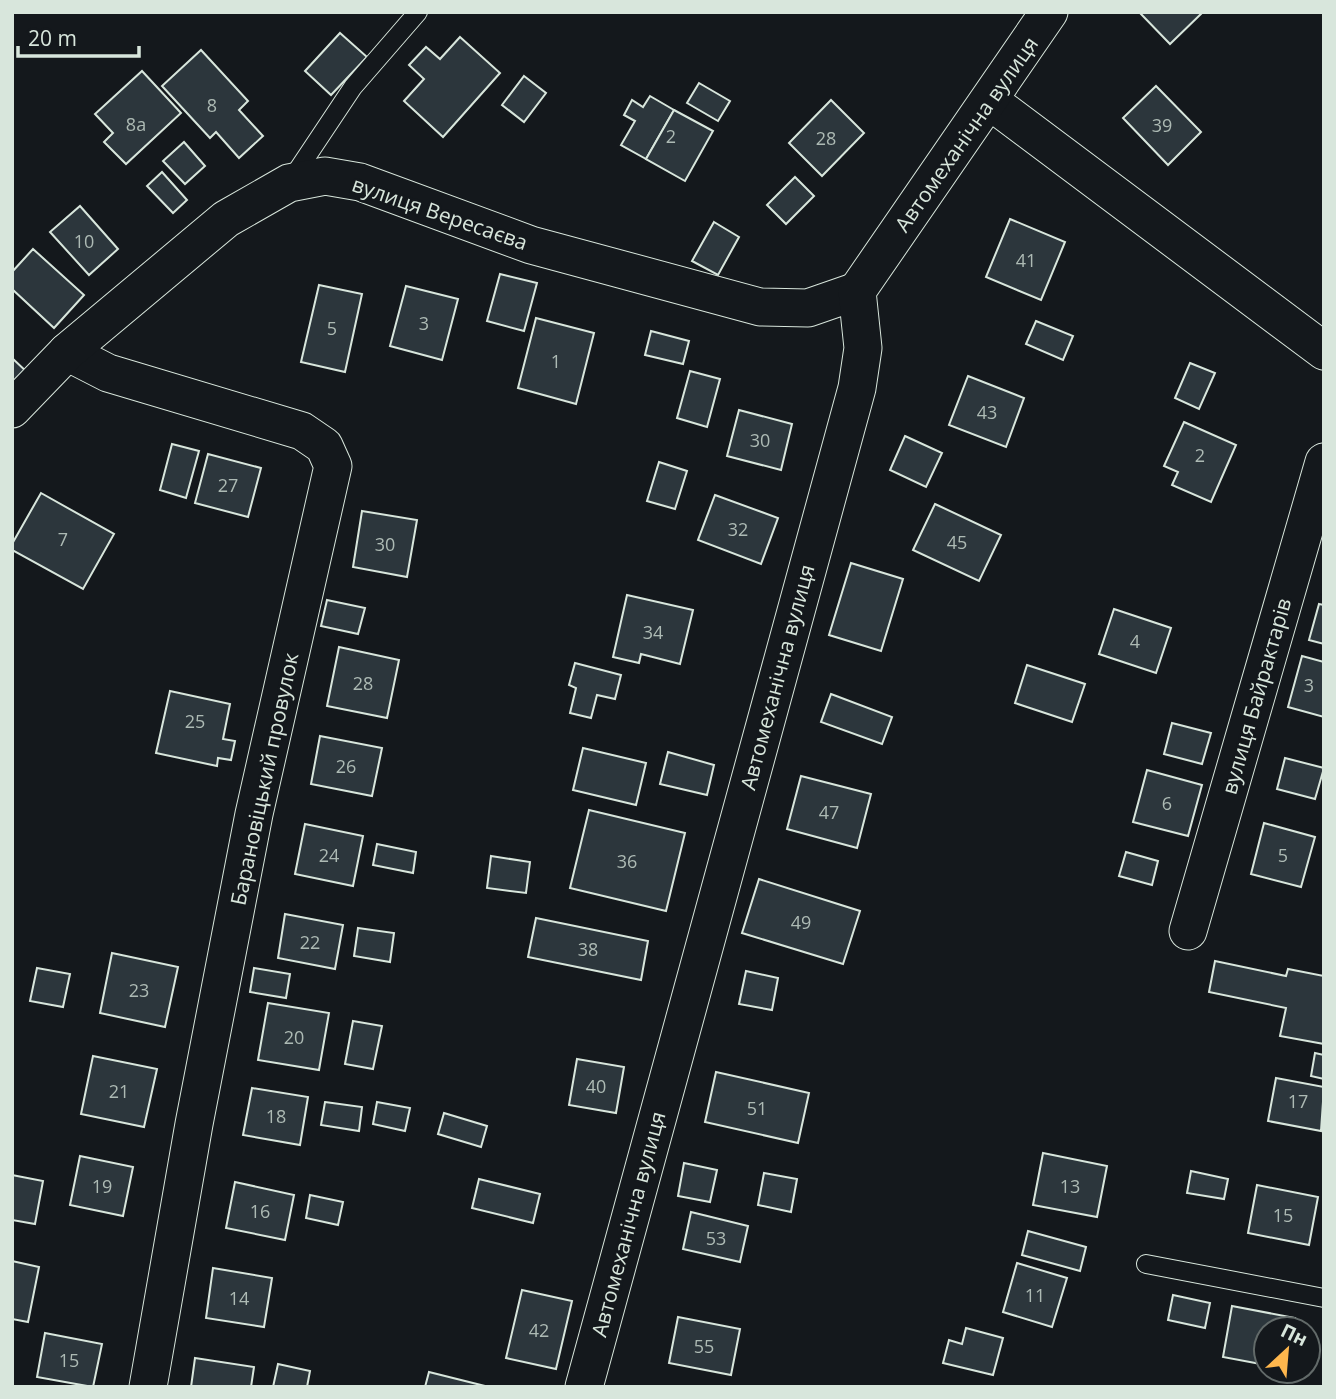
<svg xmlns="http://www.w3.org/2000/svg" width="1336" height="1399" font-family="'Open Sans',sans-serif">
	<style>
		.building { fill: #2c363c; stroke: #d8e6dc; stroke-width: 2 }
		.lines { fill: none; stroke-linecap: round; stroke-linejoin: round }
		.lane-casing { stroke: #d8e6dc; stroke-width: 20 }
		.street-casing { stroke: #d8e6dc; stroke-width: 39 }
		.lane { stroke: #14181c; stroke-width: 18 }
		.street { stroke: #14181c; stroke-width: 37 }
		.labels { text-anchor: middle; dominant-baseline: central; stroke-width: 5; stroke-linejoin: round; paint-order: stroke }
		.number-label { font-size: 18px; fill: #adbab4 }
		.street-label { font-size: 21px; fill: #d8e6dc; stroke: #14181c }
	</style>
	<rect width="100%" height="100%" fill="#14181c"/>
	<g class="building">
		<polygon points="1139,12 1203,12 1170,44"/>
		<polygon points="340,33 367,57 331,95 305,71"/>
		<polygon points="460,37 500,73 443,137 404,101 424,79 409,65 426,47 440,59"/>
		<polygon points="201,50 248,101 239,110 263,136 239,158 216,132 210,138 162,86"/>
		<polygon points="142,71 181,113 126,164 104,142 113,133 95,114"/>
		<polygon points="524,76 546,93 524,122 502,105"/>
		<polygon points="699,83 730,101 718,121 687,103"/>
		<polygon points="1156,86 1201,132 1168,165 1123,118"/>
		<polygon points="650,96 674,110 646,159 621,145 635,121 624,115 632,100 643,107"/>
		<polygon points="831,100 864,133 822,176 789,143"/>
		<polygon points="674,110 713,131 685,181 646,159"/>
		<polygon points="184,142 205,166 185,184 163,161"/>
		<polygon points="162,172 187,200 173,213 147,186"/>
		<polygon points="795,177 814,196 786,224 767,205"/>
		<polygon points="80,206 118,249 89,275 50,232"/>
		<polygon points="1010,219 1065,242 1041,300 986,277"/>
		<polygon points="714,222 739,237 718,275 692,261"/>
		<polygon points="33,249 84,295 54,328 12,289 12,272"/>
		<polygon points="500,274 537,283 524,331 487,321"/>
		<polygon points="319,285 362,294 345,372 301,362"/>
		<polygon points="406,286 458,299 442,360 390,346"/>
		<polygon points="536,318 594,333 576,404 518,388"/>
		<polygon points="1036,321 1073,336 1063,360 1026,344"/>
		<polygon points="651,331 689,341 683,364 645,355"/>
		<polygon points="12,358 28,373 12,391"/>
		<polygon points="1190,363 1215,373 1199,409 1175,398"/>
		<polygon points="690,371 720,379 707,427 677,418"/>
		<polygon points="968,376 1024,398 1006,447 949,425"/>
		<polygon points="739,410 792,424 781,470 727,456"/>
		<polygon points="1184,422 1236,445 1211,502 1172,485 1178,472 1164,466"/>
		<polygon points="905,436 942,453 926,487 890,470"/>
		<polygon points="172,444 199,451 186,498 160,490"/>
		<polygon points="208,454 261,468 248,517 195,503"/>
		<polygon points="659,462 687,471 675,509 647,501"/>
		<polygon points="41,493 114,534 83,589 12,550 12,544"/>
		<polygon points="715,495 778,518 761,564 698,540"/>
		<polygon points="935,504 1001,535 979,581 913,550"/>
		<polygon points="362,511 417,520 407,577 353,567"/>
		<polygon points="851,563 903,579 881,651 829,635"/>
		<polygon points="627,595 693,610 680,664 641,654 639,663 613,657"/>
		<polygon points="327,600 365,608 358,634 321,626"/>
		<polygon points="1319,604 1324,605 1324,644 1309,640"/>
		<polygon points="1114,609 1171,628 1156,673 1099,654"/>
		<polygon points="339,647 399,660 387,718 327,706"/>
		<polygon points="1302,656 1324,662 1324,717 1288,707"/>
		<polygon points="575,663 621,675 615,699 597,695 591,718 570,713 576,688 569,685"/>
		<polygon points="1027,665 1085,684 1072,722 1015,703"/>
		<polygon points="170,691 230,704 223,739 235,741 231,760 218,758 217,766 156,753"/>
		<polygon points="831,694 892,717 882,744 821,722"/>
		<polygon points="1172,723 1211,733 1202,764 1164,754"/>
		<polygon points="320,736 382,748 372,796 311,784"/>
		<polygon points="583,748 646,763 636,805 573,790"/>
		<polygon points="668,752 714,765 707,795 660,784"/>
		<polygon points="1285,758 1324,768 1315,799 1277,789"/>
		<polygon points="1147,770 1202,785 1188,836 1133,822"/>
		<polygon points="801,776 871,794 857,848 787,829"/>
		<polygon points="589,810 685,833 666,911 570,888"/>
		<polygon points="1264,823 1315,837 1301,887 1251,874"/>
		<polygon points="305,824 363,836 353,886 295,874"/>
		<polygon points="377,844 416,852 413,873 373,865"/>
		<polygon points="1126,852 1158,861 1152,885 1119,876"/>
		<polygon points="491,856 530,862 526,893 487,888"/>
		<polygon points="759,879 860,911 843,964 742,933"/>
		<polygon points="285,914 343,925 335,969 278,958"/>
		<polygon points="536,918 648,941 641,980 528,957"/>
		<polygon points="358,928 394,933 390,962 354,956"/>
		<polygon points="112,953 178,967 165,1027 100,1013"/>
		<polygon points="1215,961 1286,976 1288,969 1324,976 1324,1044 1280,1036 1286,1008 1209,992"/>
		<polygon points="37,968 70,974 63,1007 30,1001"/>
		<polygon points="254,968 290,974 286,998 250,992"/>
		<polygon points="746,971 778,978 772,1010 739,1004"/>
		<polygon points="268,1003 329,1013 319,1070 258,1060"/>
		<polygon points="353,1021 382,1026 373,1069 345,1064"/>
		<polygon points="1315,1053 1324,1055 1324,1079 1311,1076"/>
		<polygon points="93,1056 157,1069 144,1127 81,1114"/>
		<polygon points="577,1059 624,1067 616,1113 569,1105"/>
		<polygon points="716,1072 809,1093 798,1143 705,1122"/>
		<polygon points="1276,1078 1324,1087 1321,1131 1268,1121"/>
		<polygon points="252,1088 308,1097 300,1145 243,1135"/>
		<polygon points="325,1102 362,1107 359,1131 321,1125"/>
		<polygon points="377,1102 410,1108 405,1131 373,1124"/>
		<polygon points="444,1113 487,1126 481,1147 438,1134"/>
		<polygon points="1043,1153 1107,1166 1097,1217 1033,1205"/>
		<polygon points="80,1156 133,1167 123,1216 70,1205"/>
		<polygon points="684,1163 717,1170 710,1202 678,1196"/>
		<polygon points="1191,1171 1228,1179 1224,1199 1187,1193"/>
		<polygon points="764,1173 797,1179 791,1212 758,1205"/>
		<polygon points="12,1175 43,1181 35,1224 12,1220"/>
		<polygon points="479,1179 540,1194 533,1223 472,1208"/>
		<polygon points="235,1182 294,1195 285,1240 226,1228"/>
		<polygon points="1257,1185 1318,1197 1309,1245 1248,1233"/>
		<polygon points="310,1195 343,1202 338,1225 306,1218"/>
		<polygon points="691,1212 748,1226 740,1262 683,1249"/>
		<polygon points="1028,1231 1086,1247 1080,1271 1022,1255"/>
		<polygon points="12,1261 39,1267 28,1322 12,1319"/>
		<polygon points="1017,1263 1067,1278 1052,1327 1003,1312"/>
		<polygon points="213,1268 272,1278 264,1327 206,1318"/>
		<polygon points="522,1290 572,1301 556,1369 506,1358"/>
		<polygon points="1173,1295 1210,1303 1205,1328 1168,1320"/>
		<polygon points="1232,1306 1295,1318 1292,1329 1266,1329 1266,1365 1223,1357"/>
		<polygon points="678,1317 740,1329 731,1375 669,1363"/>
		<polygon points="966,1328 1003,1338 993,1375 943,1363 949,1340 962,1344"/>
		<polygon points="45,1333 102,1344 93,1387 37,1377"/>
		<polygon points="195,1358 254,1367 251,1387 191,1387"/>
		<polygon points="278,1364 310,1371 307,1387 273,1387"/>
		<polygon points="429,1372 489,1387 425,1387"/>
	</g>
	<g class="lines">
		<defs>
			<g id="lane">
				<polyline points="291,180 353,87 418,12"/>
				<polyline points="1146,1264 1324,1298"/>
			</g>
			<g id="street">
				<polyline points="990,101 1324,351"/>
				<polyline points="67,352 108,373 302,431 324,446 333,466 254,814 194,1124 148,1387"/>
				<polyline points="12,409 67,352 226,219 289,183 325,176 360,182 531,245 760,307 808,308 857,291"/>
				<polyline points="1188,931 1324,462"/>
				<polyline points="584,1387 857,388 863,348 857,291 1049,12"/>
			</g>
		</defs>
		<use href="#lane" class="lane-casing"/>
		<use href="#street" class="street-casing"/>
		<use href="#lane" class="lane"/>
		<use href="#street" class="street"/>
	</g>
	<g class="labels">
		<g class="number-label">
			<text x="212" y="105">8</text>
			<text x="136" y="124">8а</text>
			<text x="1162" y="125">39</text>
			<text x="671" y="136">2</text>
			<text x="826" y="138">28</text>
			<text x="84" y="241">10</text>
			<text x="1026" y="260">41</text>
			<text x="424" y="323">3</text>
			<text x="332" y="328">5</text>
			<text x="556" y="361">1</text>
			<text x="987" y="412">43</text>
			<text x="760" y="440">30</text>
			<text x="1200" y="455">2</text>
			<text x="228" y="485">27</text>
			<text x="738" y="529">32</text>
			<text x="63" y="539">7</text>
			<text x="957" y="542">45</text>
			<text x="385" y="544">30</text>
			<text x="653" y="632">34</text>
			<text x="1135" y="641">4</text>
			<text x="363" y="683">28</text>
			<text x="1309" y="685">3</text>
			<text x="195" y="721">25</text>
			<text x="346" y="766">26</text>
			<text x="1167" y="803">6</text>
			<text x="829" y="812">47</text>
			<text x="329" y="855">24</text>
			<text x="1283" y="855">5</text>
			<text x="627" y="861">36</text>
			<text x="801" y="922">49</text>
			<text x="310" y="942">22</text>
			<text x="588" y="949">38</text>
			<text x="139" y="990">23</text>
			<text x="294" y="1037">20</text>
			<text x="596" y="1086">40</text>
			<text x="119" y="1091">21</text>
			<text x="1298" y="1101">17</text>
			<text x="757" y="1108">51</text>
			<text x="276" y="1116">18</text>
			<text x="102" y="1186">19</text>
			<text x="1070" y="1186">13</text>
			<text x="260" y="1211">16</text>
			<text x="1283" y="1215">15</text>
			<text x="716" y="1238">53</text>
			<text x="1035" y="1295">11</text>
			<text x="239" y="1298">14</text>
			<text x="539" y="1330">42</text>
			<text x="704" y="1346">55</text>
			<text x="69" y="1360">15</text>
		</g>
		<g class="street-label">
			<text transform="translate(966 134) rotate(-55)">Автомеханічна вулиця</text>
			<text transform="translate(440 213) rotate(19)">вулиця Вересаєва</text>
			<text transform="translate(777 677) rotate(-75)">Автомеханічна вулиця</text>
			<text transform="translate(1256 696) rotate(-74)">вулиця Байрактарів</text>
			<text transform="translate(264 779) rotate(-78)">Барановіцький провулок</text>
			<text transform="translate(628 1224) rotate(-75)">Автомеханічна вулиця</text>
		</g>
	</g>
	<rect width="1336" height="1399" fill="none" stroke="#d8e6dc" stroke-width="28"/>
	<g transform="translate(1287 1350) rotate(26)"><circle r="33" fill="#14181c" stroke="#626a69" stroke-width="2"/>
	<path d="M0-5L12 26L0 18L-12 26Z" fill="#ffb74d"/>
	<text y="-10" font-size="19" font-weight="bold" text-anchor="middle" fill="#d8e6dc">Пн</text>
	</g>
	<path d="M18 46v10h121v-10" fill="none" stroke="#d8e6dc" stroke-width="3.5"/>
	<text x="28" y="46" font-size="21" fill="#d8e6dc" stroke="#14181c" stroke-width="5" paint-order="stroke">20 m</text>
</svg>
